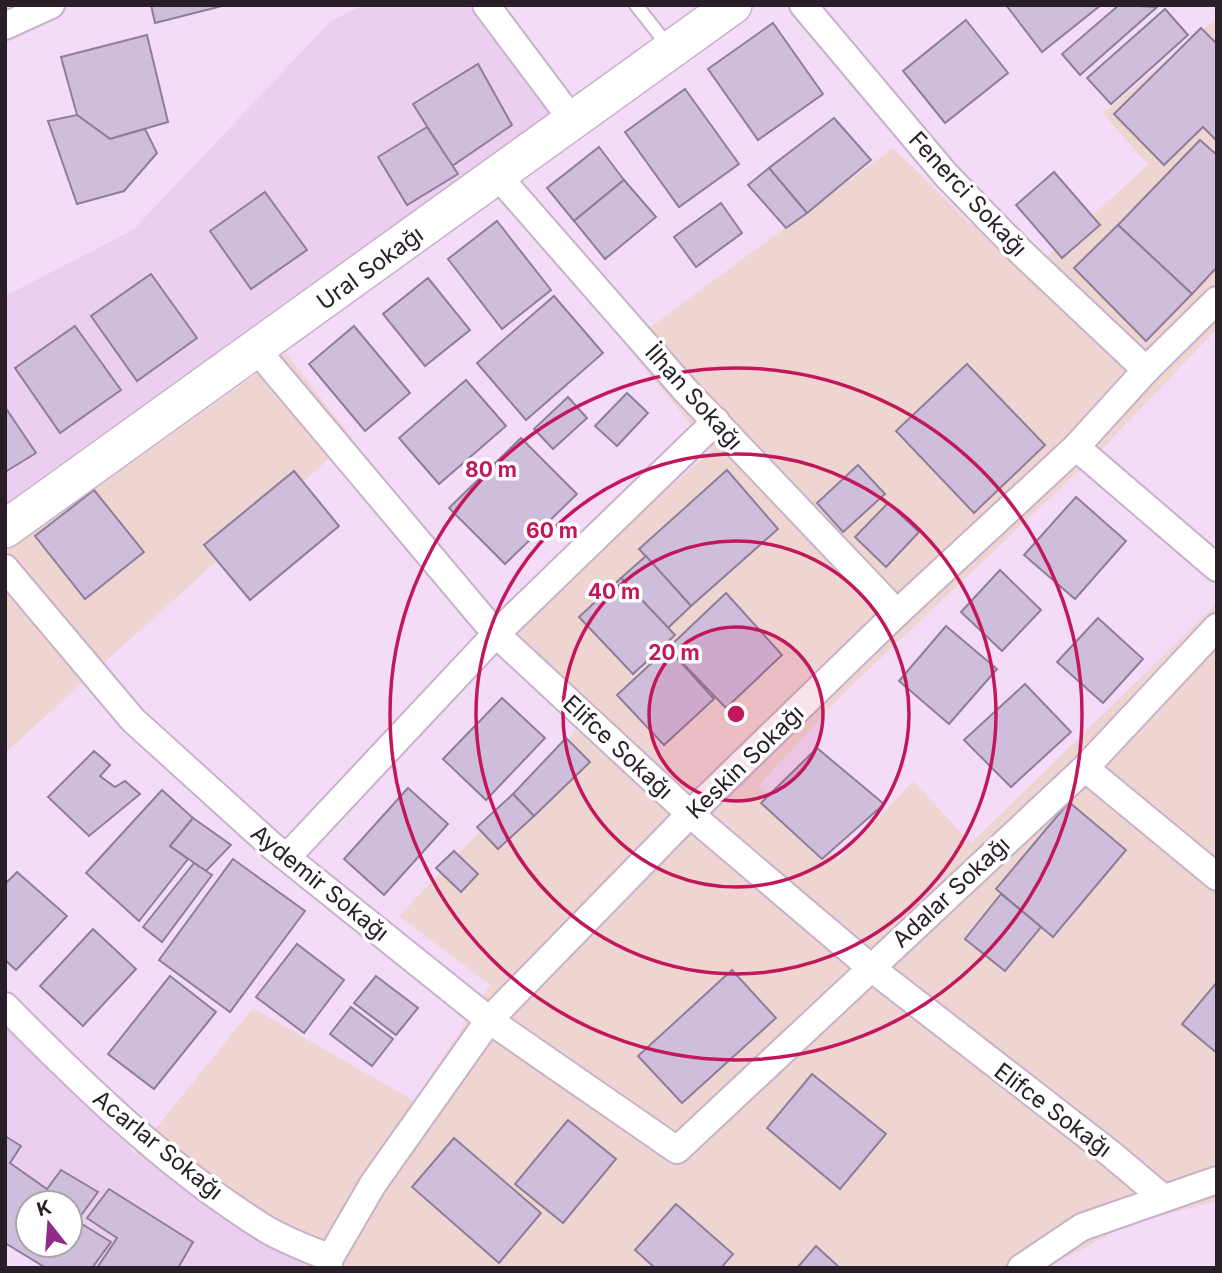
<svg xmlns="http://www.w3.org/2000/svg" width="1222" height="1273" font-family="Inter,sans-serif">
	<style>
		.built { fill: #eccff0; fill-rule: evenodd }
		.industrial { fill: #efd5d2 }
		.building { fill: #cebddb; stroke: #8e7e9a; stroke-width: 2; fill-rule: evenodd }
		.lines { fill: none; stroke-linecap: round; stroke-linejoin: round }
		.lane-casing { stroke: #c8b1cb; stroke-width: 16 }
		.street-casing { stroke: #c8b1cb; stroke-width: 30 }
		.secondary-casing { stroke: #c8b1cb; stroke-width: 40 }
		.lane { stroke: #fff; stroke-width: 12 }
		.street { stroke: #fff; stroke-width: 26 }
		.secondary { stroke: #fff; stroke-width: 37 }
		.ring { fill: none; stroke: #c2185b; stroke-width: 3.5 }
		.labels { text-anchor: middle; dominant-baseline: central; stroke-width: 7; stroke-linejoin: round; paint-order: stroke }
		.street-label { font-size: 23px; fill: #271e28; stroke: #fff }
		.centre { fill: #c2185b; stroke: #fff; stroke-width: 3.5 }
		.ring-label { font-size: 21px; text-anchor: middle; font-weight: bold; fill: #c2185b; stroke: #fff; stroke-width: 7; stroke-linejoin: round; paint-order: stroke }
	</style>
	<rect width="100%" height="100%" fill="#f4dcf8"/>
	<g class="built">
		<polygon points="363,5 469,5 557,113 5,504 5,296 133,230 331,21"/>
		<path d="M5 1021 102 1114 135 1154 306 1263 304 1268H55L5 1239ZM28 1203H70V1245H28Z"/>
	</g>
	<g class="industrial">
		<polygon points="1217,18 1217,329 1103,448 845,692 759,785 838,860 913,781 971,843 1217,603 1217,1201 1127,1225 1047,1268 304,1268 305,1263 135,1154 253,1008 414,1101 490,985 399,916 583,723 502,638 711,450 626,345 893,148 1025,276 1148,165 1103,113"/>
		<polygon points="286,353 352,438 5,753 5,552"/>
	</g>
	<g class="building">
		<polygon points="151,5 226,5 155,23"/>
		<polygon points="1006,5 1101,5 1042,52"/>
		<polygon points="1119,5 1157,7 1080,75 1062,54"/>
		<polygon points="1165,9 1188,35 1111,104 1087,78"/>
		<polygon points="966,20 1008,73 945,123 903,71"/>
		<polygon points="773,23 823,94 758,140 708,69"/>
		<polygon points="1201,28 1217,44 1217,141 1203,127 1164,165 1114,114"/>
		<polygon points="147,35 168,122 110,139 77,115 61,57"/>
		<polygon points="478,64 512,125 452,166 413,104"/>
		<polygon points="685,89 739,164 679,207 625,132"/>
		<polygon points="77,115 110,139 145,129 157,153 124,191 77,204 48,121"/>
		<polygon points="834,118 871,160 807,213 769,168"/>
		<polygon points="427,127 458,174 407,205 378,157"/>
		<polygon points="1200,140 1217,155 1217,267 1192,294 1118,225"/>
		<polygon points="599,147 624,180 574,221 547,188"/>
		<polygon points="769,168 807,213 786,228 748,185"/>
		<polygon points="1054,172 1100,225 1062,258 1016,205"/>
		<polygon points="624,180 656,217 605,259 574,221"/>
		<polygon points="265,192 307,250 251,289 210,231"/>
		<polygon points="721,203 742,233 696,267 674,237"/>
		<polygon points="497,221 551,290 502,329 448,259"/>
		<polygon points="1118,225 1192,294 1146,341 1074,268"/>
		<polygon points="151,274 197,338 137,381 91,316"/>
		<polygon points="428,278 470,330 425,366 383,314"/>
		<polygon points="554,296 603,353 526,420 477,363"/>
		<polygon points="75,326 121,390 60,433 15,368"/>
		<polygon points="354,326 410,393 365,431 309,364"/>
		<polygon points="967,364 1045,445 974,513 896,431"/>
		<polygon points="466,380 506,426 439,484 399,438"/>
		<polygon points="627,393 648,413 617,446 595,426"/>
		<polygon points="568,397 587,418 553,449 534,429"/>
		<polygon points="5,407 36,453 5,472"/>
		<polygon points="521,438 577,494 505,564 449,508"/>
		<polygon points="858,465 885,494 843,532 817,503"/>
		<polygon points="727,470 778,529 691,606 639,549"/>
		<polygon points="294,471 339,526 250,600 204,545"/>
		<polygon points="94,490 144,552 85,599 35,536"/>
		<polygon points="1076,497 1126,541 1075,599 1024,555"/>
		<polygon points="888,503 919,532 886,567 855,537"/>
		<polygon points="646,556 691,606 668,628 621,578"/>
		<polygon points="1000,570 1041,610 1002,651 961,612"/>
		<polygon points="621,578 675,635 633,674 579,617"/>
		<polygon points="726,593 782,655 726,708 668,648"/>
		<polygon points="1098,618 1143,659 1103,703 1057,662"/>
		<polygon points="946,626 997,669 949,724 899,681"/>
		<polygon points="668,648 714,699 664,745 617,695"/>
		<polygon points="1025,684 1071,732 1011,787 964,740"/>
		<polygon points="502,698 545,738 486,800 443,759"/>
		<polygon points="566,738 590,762 534,816 513,794"/>
		<polygon points="817,748 884,804 822,859 761,803"/>
		<polygon points="94,751 110,765 100,776 115,787 125,781 140,794 89,836 48,797"/>
		<polygon points="408,788 448,824 384,895 344,859"/>
		<polygon points="162,790 193,818 170,846 188,859 139,921 86,873"/>
		<polygon points="513,794 534,816 498,849 477,827"/>
		<polygon points="1069,802 1126,850 1053,937 996,889"/>
		<polygon points="193,818 231,845 206,871 170,846"/>
		<polygon points="454,851 478,874 461,892 436,868"/>
		<polygon points="233,859 305,911 230,1012 159,960"/>
		<polygon points="194,863 212,875 162,942 143,927"/>
		<polygon points="17,872 67,916 16,970 5,960 5,884"/>
		<polygon points="1001,894 1041,927 1005,971 965,939"/>
		<polygon points="93,929 136,969 83,1026 40,986"/>
		<polygon points="297,944 344,980 304,1033 256,997"/>
		<polygon points="732,970 776,1018 682,1103 638,1056"/>
		<polygon points="170,976 216,1012 154,1089 108,1054"/>
		<polygon points="376,976 418,1008 396,1035 354,1003"/>
		<polygon points="1217,982 1217,1053 1182,1024"/>
		<polygon points="351,1007 393,1039 372,1066 330,1034"/>
		<polygon points="812,1074 886,1134 840,1189 767,1128"/>
		<polygon points="568,1120 616,1159 563,1223 515,1184"/>
		<path d="M5 1136 21 1146 10 1163 47 1189 61 1170 98 1192 77 1221 111 1242 92 1268H46L5 1243ZM28 1203H70V1245H28Z"/>
		<polygon points="454,1138 541,1213 499,1263 412,1187"/>
		<polygon points="109,1189 193,1242 178,1268 97,1268 117,1238 87,1218"/>
		<polygon points="676,1204 733,1254 721,1268 655,1268 635,1250"/>
		<polygon points="816,1246 840,1268 797,1268"/>
	</g>
	<g class="lines">
		<defs>
			<polyline id="lane" points="636,5 669,47"/>
			<g id="street">
				<polyline points="486,5 573,121"/>
				<polyline points="803,5 946,175 1021,252 1146,370"/>
				<polyline points="5,26 51,5"/>
				<polyline points="497,175 686,391 897,613"/>
				<polyline points="257,350 496,634 690,814 870,967 1111,1154 1162,1197"/>
				<polyline points="1076,447 1217,568"/>
				<polyline points="5,568 133,720 271,845 489,1020 677,1150 1085,768 1217,627"/>
				<polyline points="1085,768 1217,877"/>
				<polyline points="287,857 496,634 716,421"/>
				<path d="M5 1006C85 1087 169 1169 266 1229 286 1241 309 1249 330 1258"/>
				<polyline points="328,1268 330,1258 373,1184 489,1020 690,814 897,613 1076,447 1146,370 1217,300"/>
				<polyline points="1021,1268 1082,1227 1217,1180"/>
			</g>
			<polyline id="secondary" points="5,529 733,5"/>
		</defs>
		<use href="#lane" class="lane-casing"/>
		<use href="#street" class="street-casing"/>
		<use href="#secondary" class="secondary-casing"/>
		<use href="#lane" class="lane"/>
		<use href="#street" class="street"/>
		<use href="#secondary" class="secondary"/>
	</g>
	<circle cx="736" cy="714" r="87" fill="#c2185b" fill-opacity=".12"/>
	<g class="ring">
		<circle cx="736" cy="714" r="87"/>
		<circle cx="736" cy="714" r="173"/>
		<circle cx="736" cy="714" r="260"/>
		<circle cx="736" cy="714" r="346"/>
	</g>
	<g class="labels">
		<g class="street-label">
			<text transform="translate(968 194) rotate(47)">Fenerci Sokağı</text>
			<text transform="translate(370 268) rotate(-36)">Ural Sokağı</text>
			<text transform="translate(694 397) rotate(48)">İlhan Sokağı</text>
			<text transform="translate(618 747) rotate(43)">Elifce Sokağı</text>
			<text transform="translate(745 762) rotate(-44)">Keskin Sokağı</text>
			<text transform="translate(320 883) rotate(39)">Aydemir Sokağı</text>
			<text transform="translate(951 892) rotate(-43)">Adalar Sokağı</text>
			<text transform="translate(1053 1110) rotate(37)">Elifce Sokağı</text>
			<text transform="translate(158 1145) rotate(39)">Acarlar Sokağı</text>
		</g>
	</g>
	<circle cx="736" cy="714" r="10" class="centre"/>
	<g class="ring-label">
		<text x="491" y="477">80 m</text>
		<text x="552" y="538">60 m</text>
		<text x="614" y="599">40 m</text>
		<text x="674" y="660">20 m</text>
	</g>
	<rect width="1222" height="1273" fill="none" stroke="#271e28" stroke-width="14"/>
	<g transform="translate(49 1224) rotate(343)"><circle r="33" fill="#ffffff" stroke="#a9a5a9" stroke-width="2"/>
	<path d="M0-5L12 26L0 18L-12 26Z" fill="#91288c"/>
	<text y="-10" font-size="19" font-weight="bold" text-anchor="middle" fill="#271e28">K</text>
	</g>
</svg>
